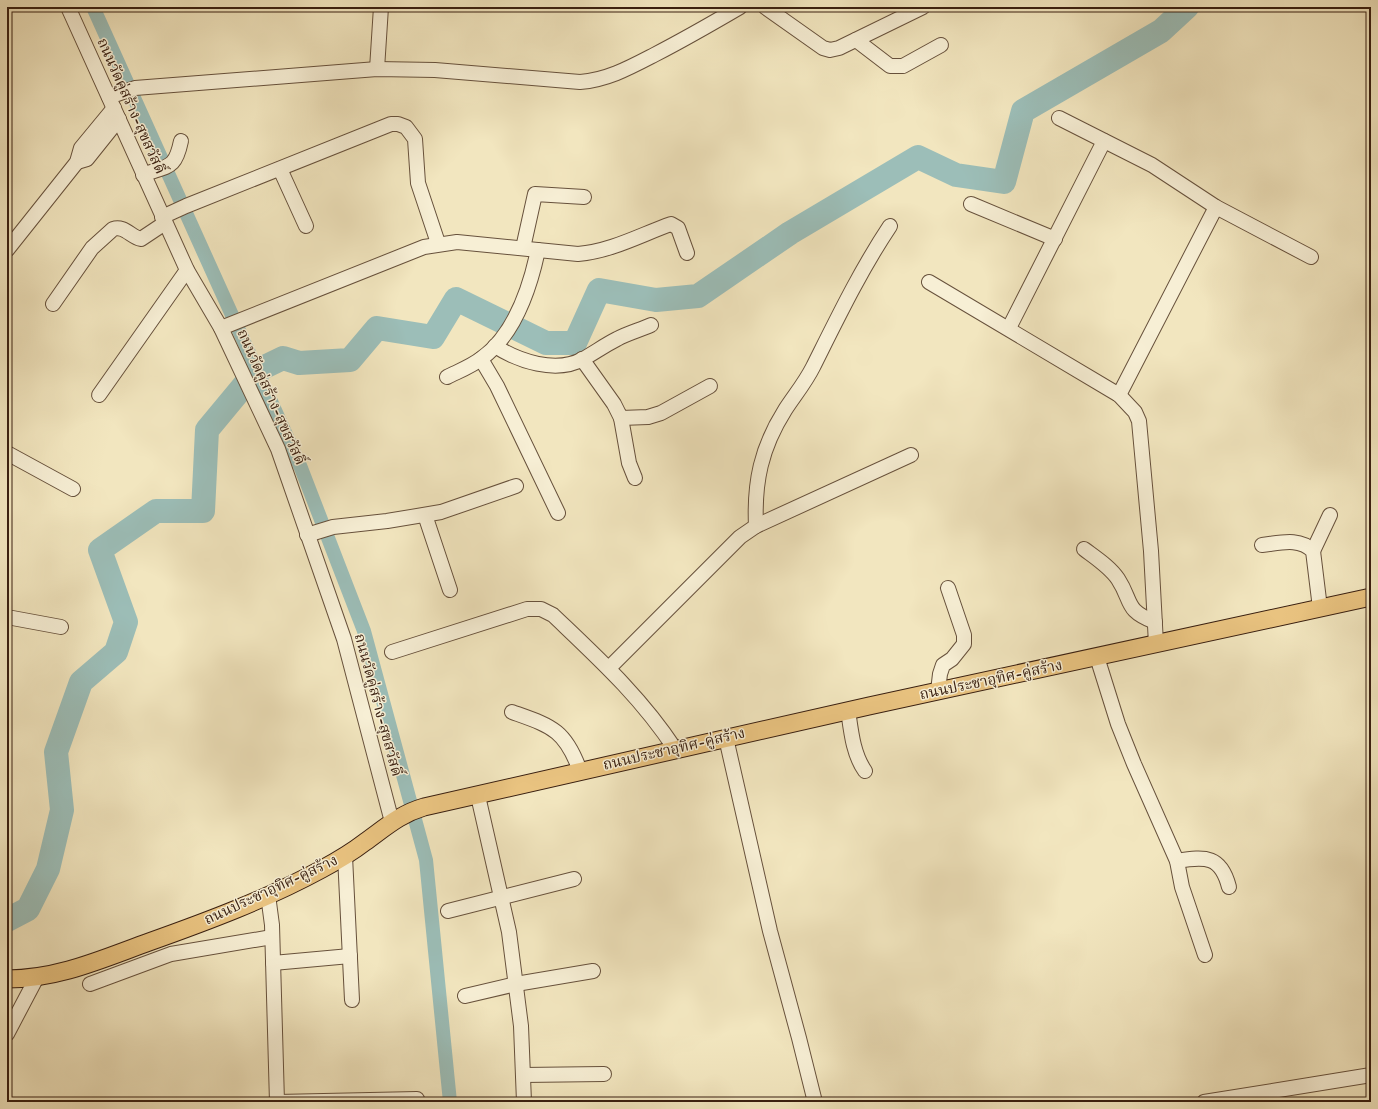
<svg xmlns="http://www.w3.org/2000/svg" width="1378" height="1109" font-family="'IM FELL English','Noto Serif Thai',serif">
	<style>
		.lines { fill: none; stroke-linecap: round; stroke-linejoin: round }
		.canal { stroke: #9cbeb8; stroke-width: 14 }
		.river { stroke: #9cbeb8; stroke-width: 24 }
		.minor-casing { stroke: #67513c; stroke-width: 16 }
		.major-casing { stroke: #391f10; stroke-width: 19 }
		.minor { stroke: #f7efd5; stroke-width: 14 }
		.major { stroke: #e9c380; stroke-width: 17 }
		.labels { text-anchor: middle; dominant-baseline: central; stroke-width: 3; stroke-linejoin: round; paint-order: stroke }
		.street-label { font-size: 15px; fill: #391f10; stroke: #f7efd5 }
	</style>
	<rect width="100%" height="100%" fill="#f2e6bf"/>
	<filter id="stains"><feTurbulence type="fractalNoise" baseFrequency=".005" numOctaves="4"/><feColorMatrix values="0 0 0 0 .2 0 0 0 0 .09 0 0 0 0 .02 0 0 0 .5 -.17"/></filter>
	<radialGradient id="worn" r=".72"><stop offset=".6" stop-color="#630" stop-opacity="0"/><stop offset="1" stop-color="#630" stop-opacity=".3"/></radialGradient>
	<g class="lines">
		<polyline class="canal" points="93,7 301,468 364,631 426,860 450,1102"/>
		<polyline class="river" points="7,920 28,909 48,869 62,810 56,752 81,682 116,652 126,622 100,550 156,511 203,511 207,430 256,371 283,358 299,363 350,360 377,328 433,337 456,299 546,343 575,343 599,290 656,300 698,296 790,233 918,157 956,175 1004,182 1023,111 1161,31 1187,7"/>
		<defs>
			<g id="minor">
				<polyline points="68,7 187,270 221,328 278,449 344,639 392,822"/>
				<polyline points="765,7 823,48 830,50 839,48 923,7"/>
				<polyline points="856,40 890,66 903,66 941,45"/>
				<polyline points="377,69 381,7"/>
				<path d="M109 97 135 88 377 69 435 70 580 82C607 80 629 68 654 55 683 40 711 24 740 7"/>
				<polyline points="1059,118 1152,165 1216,207 1311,257"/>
				<polyline points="77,162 87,159 119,119"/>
				<polyline points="280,169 306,226"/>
				<path d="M143 175C168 165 175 170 181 141"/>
				<polyline points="971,204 1055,239"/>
				<polyline points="162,217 186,206 391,124 398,124 406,127 415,139 418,183 438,243"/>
				<polyline points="523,248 535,194 584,197"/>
				<polyline points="7,250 77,162 81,148 114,108"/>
				<polyline points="929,282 1119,395 1135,412 1139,421 1151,551 1156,644"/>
				<path d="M53 304 92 248 113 229C124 225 131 237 141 239L165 223"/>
				<path d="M221 328 424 247 457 242 578 254C612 251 640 235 671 224L678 228 687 253"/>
				<polyline points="1009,328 1104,141"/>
				<path d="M495 346C518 361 556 374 583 359 594 353 605 345 617 339 628 333 640 330 651 325"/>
				<polyline points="481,359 497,386 558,513"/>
				<polyline points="582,359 614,404 621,418 648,417 661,413 710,386"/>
				<path d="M447 377C459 371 472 366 482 358 515 334 530 288 538 250"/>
				<polyline points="99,395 187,270"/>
				<polyline points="1119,395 1216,207"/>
				<polyline points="621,418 629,463 635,478"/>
				<polyline points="7,453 73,489"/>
				<polyline points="425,515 450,590"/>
				<path d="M756 526C754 482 761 448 785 410 794 396 805 383 813 367 837 319 860 271 890 226"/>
				<polyline points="307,535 333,527 387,521 441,512 516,486"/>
				<path d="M1262 545C1280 543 1299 537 1313 551L1320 608"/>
				<path d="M1084 549C1096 558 1110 567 1118 579 1133 602 1124 610 1155 622"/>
				<polyline points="1313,551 1330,515"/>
				<polyline points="7,617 61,627"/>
				<path d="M392 652 527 609H541L553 615C598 658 641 697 675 749"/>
				<polyline points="1097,657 1118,724 1134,764 1177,861 1182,887 1205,955"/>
				<polyline points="609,668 740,537 756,526 911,455"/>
				<polyline points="938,691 940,674 943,665 952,659 964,644 964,635 948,588"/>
				<path d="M848 710C851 731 853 754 865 771"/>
				<path d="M512 712C551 726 565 729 580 771"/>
				<polyline points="726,738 770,931 799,1038 815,1102"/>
				<polyline points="478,796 509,932 521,1026 524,1102"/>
				<polyline points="345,856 352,1000"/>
				<path d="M1177 861C1206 856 1221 856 1229 887"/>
				<polyline points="268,895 272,925 277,1102"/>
				<polyline points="448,911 574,879"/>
				<polyline points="273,963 350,956"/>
				<polyline points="90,984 171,954 272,937"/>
				<polyline points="465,996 516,984 593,971"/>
				<polyline points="7,1034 37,977"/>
				<polyline points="523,1075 604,1074"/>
				<polyline points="277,1102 417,1099"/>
				<polyline points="1204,1102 1371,1075"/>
			</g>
			<path id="major" d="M7 979C58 979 102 959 149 942 208 921 267 899 322 869 337 861 352 852 365 842 386 827 400 814 424 807L869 706 1371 597"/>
		</defs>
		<use href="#minor" class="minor-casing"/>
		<use href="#major" class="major-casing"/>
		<use href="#minor" class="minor"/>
		<use href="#major" class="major"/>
	</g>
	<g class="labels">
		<g class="street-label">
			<text transform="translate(131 106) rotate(66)">ถนนวัดคู่สร้าง-สุขสวัสดิ์</text>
			<text transform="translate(271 397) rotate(66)">ถนนวัดคู่สร้าง-สุขสวัสดิ์</text>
			<text transform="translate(991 680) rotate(-12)">ถนนประชาอุทิศ-คู่สร้าง</text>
			<text transform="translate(378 705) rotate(75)">ถนนวัดคู่สร้าง-สุขสวัสดิ์</text>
			<text transform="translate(674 749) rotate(-13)">ถนนประชาอุทิศ-คู่สร้าง</text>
			<text transform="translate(271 890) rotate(-25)">ถนนประชาอุทิศ-คู่สร้าง</text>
		</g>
	</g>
	<rect width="1378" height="1109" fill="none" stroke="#f2e6bf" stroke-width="24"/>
	<rect x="8" y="8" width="1362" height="1093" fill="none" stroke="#391f10" stroke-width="2"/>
	<rect x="12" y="12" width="1354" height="1085" fill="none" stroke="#391f10"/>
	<rect width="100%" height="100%" filter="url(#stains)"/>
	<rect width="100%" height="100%" fill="url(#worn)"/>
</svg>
